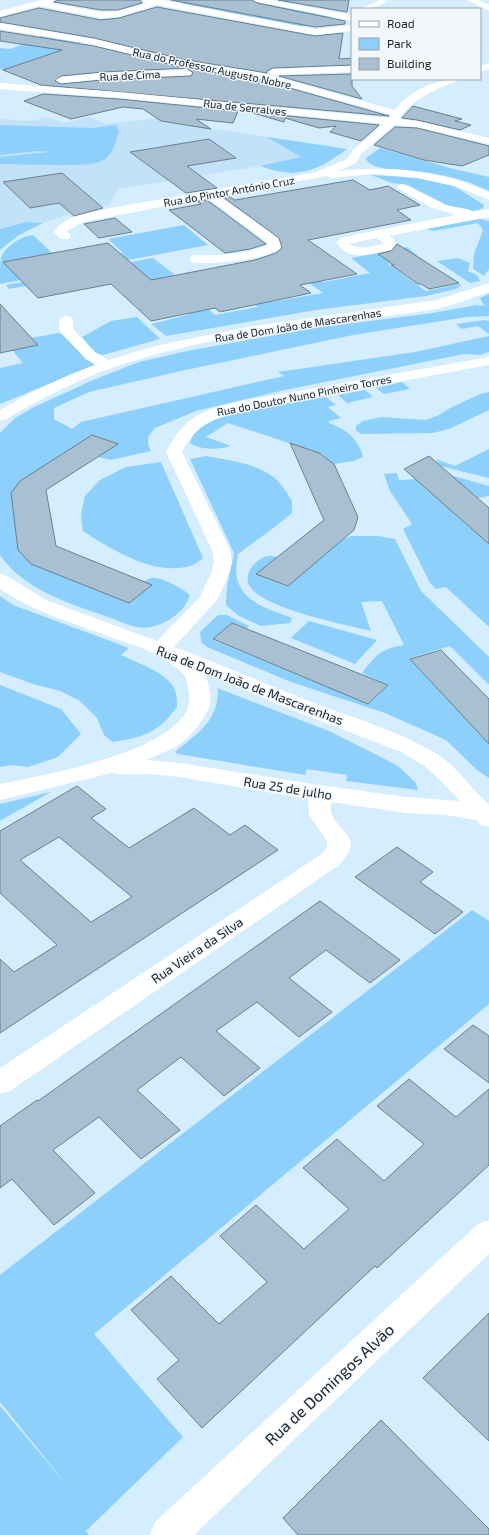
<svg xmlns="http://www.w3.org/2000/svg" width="489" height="1535" font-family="'Exo 2',sans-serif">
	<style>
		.built { fill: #c2e2f9 }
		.green { fill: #8dd0fc }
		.building { fill: #a8c0d1; stroke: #687f8f; fill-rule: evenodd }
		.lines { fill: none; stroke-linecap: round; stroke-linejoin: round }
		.street { fill: #fff; fill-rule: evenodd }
		.labels { text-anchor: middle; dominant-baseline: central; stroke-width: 3; stroke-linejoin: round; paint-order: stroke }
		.far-street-label { font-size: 11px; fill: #182128; stroke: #f2f7fb }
		.street-label { font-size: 13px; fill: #182128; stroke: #f2f7fb }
		.near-street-label { font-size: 16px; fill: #182128; stroke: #f2f7fb }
	</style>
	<rect width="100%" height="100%" fill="#d4edff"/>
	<polygon class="built" points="203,106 209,106 204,110 161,121 347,149 324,165 292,174 275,171 260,166 118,189 109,205 79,211 34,226 17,235 0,249 0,119 32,121 46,117 64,123 89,117 106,124 178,116 196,110"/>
	<g class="green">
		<polygon points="190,0 246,0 331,16 301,27 180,3"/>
		<polygon points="42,36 84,42 3,70 0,69 0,48 11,49"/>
		<path d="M0 125 94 128 116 125 119 132C115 143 113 155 102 161 90 168 18 164 0 164V157L50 152 37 151 0 155Z"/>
		<path d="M267 137 347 149C316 172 297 179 260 166L301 157Z"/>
		<path d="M380 148 454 169 489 177V191C469 181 444 174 421 172 407 170 391 171 378 167 372 165 367 163 366 158Z"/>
		<path d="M371 175 424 178 454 186 484 205 483 208C468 214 460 210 445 206L443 203 408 185 392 183Z"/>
		<polygon points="477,218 489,221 489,269 484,276 473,269 474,254 483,230 478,223 434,231 426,229"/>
		<polygon points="27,222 43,223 19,235 0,250 0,229"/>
		<path d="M184 225 208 245 0 284C0 276 0 265 1 258 5 246 22 236 33 235L52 253 3 262 14 273 123 253 108 239Z"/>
		<polygon points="407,247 422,259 388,264 426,291 459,284 462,285 456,289 426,296 316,310 166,336 151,324 191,314 150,279 107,270 9,289 6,285 153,258 175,275 171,276 215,315 258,307 210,269 226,266 271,302 323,293 273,257 287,255 324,282 370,273 351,258"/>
		<polygon points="458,258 470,263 468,271 477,275 480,281 470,283 437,261"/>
		<path d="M489 294V316L467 317 353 335 181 371 89 392 54 408V419L72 429 81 422 284 376 278 372 415 352 489 336V352L480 355 464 354 285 390 196 411 155 428 148 437V444L151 451 111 460 98 457 118 444 92 435 11 493 18 550 31 564 129 603 152 585 144 582C147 580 149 578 153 578 162 577 183 589 190 595 184 615 157 631 137 627 126 625 115 619 105 616 68 603 23 589 0 555V433L15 418 32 408 93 380 139 362 187 351 315 328 433 313 476 305 484 306 480 298Z"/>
		<polygon points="137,317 160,339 103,355 96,354 82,337 111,321"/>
		<polygon points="485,320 489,321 489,334 478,326 462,329 456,324"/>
		<polygon points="59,333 69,337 85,359 97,364 0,404 0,368 23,363 12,350 31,338"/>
		<polygon points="402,382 410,389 384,394 376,388"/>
		<polygon points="365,390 373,397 347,403 338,395"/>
		<polygon points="489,392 489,410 449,429 433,433 362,434 356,431 356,426 363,421 381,417 426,420 439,415 450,408 480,394"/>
		<path d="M326 397 336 405 328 407 341 418 329 421V423C346 429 358 438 363 457L354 461 334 464 319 453 228 423 206 437 231 446C219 450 199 450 190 443 192 438 194 432 197 429 216 412 298 402 326 397Z"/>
		<polygon points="489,449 489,478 440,466 436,459 455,466"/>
		<path d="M206 456C228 460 254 463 272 476 281 482 287 493 292 501V513L276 526 238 554C237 561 235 571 237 578 242 603 272 610 292 618L290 623 261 626 239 616 226 605 227 586 234 553 190 459Z"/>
		<path d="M161 462 203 558C199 561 195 565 190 566 154 576 112 550 83 531L81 514 85 496 100 480 126 467Z"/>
		<polygon points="432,470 489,486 489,496 478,498 466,488 436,496 485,541 489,540 489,627 446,587 436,589 430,583 403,529 412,524 390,491 384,474 397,473 399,480 419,479"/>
		<path d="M351 536H377L395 539 421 591 489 657V685L450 646 410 658 489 744V778L477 770 446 740 385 713 291 682 207 647 201 642 200 632 218 615H227L249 626 247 629 232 623 213 640 369 704 388 685 362 673C378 654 378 650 404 645L382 601 361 602 371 631C345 624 262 609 249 585 243 573 257 557 269 556 272 555 276 557 278 557L257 574 288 586 341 540Z"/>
		<path d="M0 596 13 605 129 648 121 655C137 663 166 672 174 688 177 694 177 701 177 707 158 733 144 737 113 742L104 735 97 718 80 701 60 691 33 684 0 672Z"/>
		<polygon points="309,621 377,640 355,664 291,638"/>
		<polygon points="0,685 61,709 81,734 58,757 28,767 12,765 0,767"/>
		<path d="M217 688 329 731 371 752 398 766 416 783 418 790 346 781 347 775 307 769 305 775 178 754 175 752C193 737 213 725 217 701 218 696 219 693 217 688Z"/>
		<polygon points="51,792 3,819 0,821 0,804"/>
		<polygon points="472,910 489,921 489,1004 94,1334 183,1437 86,1531 89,1535 0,1535 0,1406 71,1490 0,1402 0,1275"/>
	</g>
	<g class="building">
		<polygon points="58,0 140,0 142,3 118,10 101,10 54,2"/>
		<polygon points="171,0 252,0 257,3 345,21 345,24 315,27"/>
		<polygon points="278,0 349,0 347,12"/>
		<polygon points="157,7 315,36 343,33 339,59 352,58 352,65 273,68 267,71 267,73 181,59 94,38 0,22 0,18 39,8 101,20 119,18"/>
		<path d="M0 31 94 46 181 67 261 80 389 116 41 85 3 70 62 50 0 41ZM187 68 193 73 191 76 102 80 61 84 55 81 61 76 102 72Z"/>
		<polygon points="352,74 352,86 362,99 279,76"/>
		<polygon points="43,94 119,99 238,111 233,123 196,119 211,129 161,121 143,109 123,107 71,119 24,101"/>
		<polygon points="413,106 462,119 455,121 471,125 460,130 417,120 402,118"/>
		<polygon points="249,112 379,125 361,141 330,132 336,126 319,128 285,118 284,122"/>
		<polygon points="395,127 417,128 489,146 489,155 462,166 424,160 374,145"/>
		<polygon points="209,139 236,158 187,166 217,188 186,193 130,152"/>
		<polygon points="62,173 103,208 74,216 59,203 30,208 3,182"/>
		<polygon points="353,180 370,190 388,186 420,205 397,210 411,220 308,240 357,274 300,285 311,293 220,312 215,308 151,321 111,284 38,298 3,262 108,243 151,280 255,260 276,253 282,248 279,238 223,197 228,196 235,200"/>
		<polygon points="207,200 266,244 250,249 225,253 169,210 201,204 197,201"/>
		<polygon points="115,218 132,232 99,238 84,224"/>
		<polygon points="397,244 429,264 459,283 429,289 421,284 418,284 391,265 394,265 378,254 391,251"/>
		<polygon points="0,304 38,345 0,353"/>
		<polygon points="92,435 118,444 46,490 56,546 152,585 129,603 31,564 18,550 11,493 20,481"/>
		<polygon points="290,443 319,453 334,464 358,517 354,530 288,586 256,574 324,520"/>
		<polygon points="429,456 489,508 489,544 404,469"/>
		<polygon points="232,623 247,629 388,685 368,704 213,639"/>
		<polygon points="441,650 489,699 489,744 410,659"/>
		<path d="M77 786 106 809 91 818 129 848 194 808 230 835 245 825 278 850 0 1033V959L14 972 57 945 0 893V831ZM59 837 81 855 132 897 91 922 20 860Z"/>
		<polygon points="397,847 433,872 420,882 463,912 435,934 355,877"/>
		<polygon points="320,901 400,960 370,983 326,950 289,978 332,1012 299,1037 257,1002 216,1031 260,1068 224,1096 181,1057 137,1090 180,1130 141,1159 99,1117 53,1150 95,1193 54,1225 12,1179 0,1188 0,1126 37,1100 38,1101"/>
		<polygon points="473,1025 489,1036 489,1083 444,1049"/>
		<polygon points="409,1079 456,1117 489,1089 489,1165 377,1268 375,1266 202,1428 157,1379 179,1360 131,1310 171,1276 219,1324 267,1282 220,1236 256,1205 304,1249 349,1209 303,1168 337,1139 384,1181 424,1144 377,1106"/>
		<polygon points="489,1313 489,1441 423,1378"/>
		<polygon points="381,1420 489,1529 489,1535 298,1535 283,1518"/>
	</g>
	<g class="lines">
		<g class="street">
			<polygon points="41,0 54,0 50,3 101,12 118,11 146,3 141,0 163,0 315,29 352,25 352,31 315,35 157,5 119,17 101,18 39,6 0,17 0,11"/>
			<polygon points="253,0 270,0 352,15 352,21 257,2"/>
			<polygon points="380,0 389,1 371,9 359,9"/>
			<polygon points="467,0 478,0 489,5 489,11"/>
			<path d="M0 23 94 39 181 60 262 73 395 110C409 91 436 79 459 79L457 81C435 90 413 98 399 119L417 121 489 138V144L417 127 395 125 361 154 356 163 338 171C390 165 440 170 489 192V200L458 187 417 178 372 174 332 178 327 176 219 196 278 238 281 247C272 260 212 264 196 263L191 262 190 259 191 256 196 255C220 256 246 254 268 245V243L207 198 84 222 68 230 67 231 71 236 69 239H61L54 232C65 215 87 214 105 209L316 172 347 159 353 150 383 124 119 98 0 89V83L119 92 389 118 392 115 261 79 181 66 94 45 0 29Z"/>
			<polygon points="489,63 489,69 480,72 480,66"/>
			<polygon points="352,66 352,72 273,75 268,72 273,69"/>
			<polygon points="187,70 192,73 190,75 102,79 61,83 56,80 61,77 102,73"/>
			<path d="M403 184 446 205 471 210 472 212 489 209V217L389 236 394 239 396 244 391 250 387 251C368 255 348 261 336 242L343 237 456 215 430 207 399 189 397 187 399 185ZM376 238 384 243C374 247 358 250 349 244Z"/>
			<path d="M489 283V292L458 303 437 309C402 315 367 318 331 322 247 334 159 347 81 380 55 392 30 405 6 419L0 421V410C31 392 62 377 95 365L85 358 61 333C58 329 58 322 61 317L66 316 71 317 73 320V329L95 352 108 360 160 345 247 327 437 300Z"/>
			<path d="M489 357V365L239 411C211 420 196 425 182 452L230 550 232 562 230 571 218 599 174 647C221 664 267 685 314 703 354 718 401 732 437 754 458 767 471 789 489 805V827L481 825 476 820 446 815 406 813 331 802C331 806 330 811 332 815 344 838 364 837 339 865L10 1091 0 1094V1068L323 853 327 848V841L309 815 308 799 180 777 148 774H118L112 773 0 800V784C38 776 200 749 189 693 188 688 187 683 186 678 182 669 161 657 153 653 142 647 130 644 119 640 78 625 36 613 0 589V574L7 576 46 600 157 641 200 597 212 571 214 562 212 550 166 452C184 418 200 411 236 402ZM203 672 282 706 401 752 423 765 437 777 460 801 406 797 319 785 180 763 146 760C159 754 175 749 185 740 193 734 207 715 210 704 212 695 208 679 203 672Z"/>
			<polygon points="489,1220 489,1254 194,1535 150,1535 155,1522 478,1224"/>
		</g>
	</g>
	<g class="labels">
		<g class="far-street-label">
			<text transform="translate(212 68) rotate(12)">Rua do Professor Augusto Nobre</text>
			<text transform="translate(130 75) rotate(-3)">Rua de Cima</text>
			<text transform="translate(245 107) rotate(6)">Rua de Serralves</text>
			<text transform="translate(229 191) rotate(-10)">Rua do Pintor António Cruz</text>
			<text transform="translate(298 325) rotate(-9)">Rua de Dom João de Mascarenhas</text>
			<text transform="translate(304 395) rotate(-11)">Rua do Doutor Nuno Pinheiro Torres</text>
		</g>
		<g class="street-label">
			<text transform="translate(250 685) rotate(21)">Rua de Dom João de Mascarenhas</text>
			<text transform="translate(288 788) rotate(9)">Rua 25 de julho</text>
			<text transform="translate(197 950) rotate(-34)">Rua Vieira da Silva</text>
		</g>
		<g class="near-street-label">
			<text transform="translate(329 1384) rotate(-43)">Rua de Domingos Alvão</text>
		</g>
	</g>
	<rect x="351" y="8" width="130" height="72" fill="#f2f7fb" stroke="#9ba1a7"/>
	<rect x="359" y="21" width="20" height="6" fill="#ffffff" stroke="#9ba1a7"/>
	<text x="387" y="28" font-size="12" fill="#182128">Road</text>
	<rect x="359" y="38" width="20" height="12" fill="#8dd0fc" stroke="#9ba1a7"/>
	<text x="387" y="48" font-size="12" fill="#182128">Park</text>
	<rect x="359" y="58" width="20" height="12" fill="#a8c0d1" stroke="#9ba1a7"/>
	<text x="387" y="68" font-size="12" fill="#182128">Building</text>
</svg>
